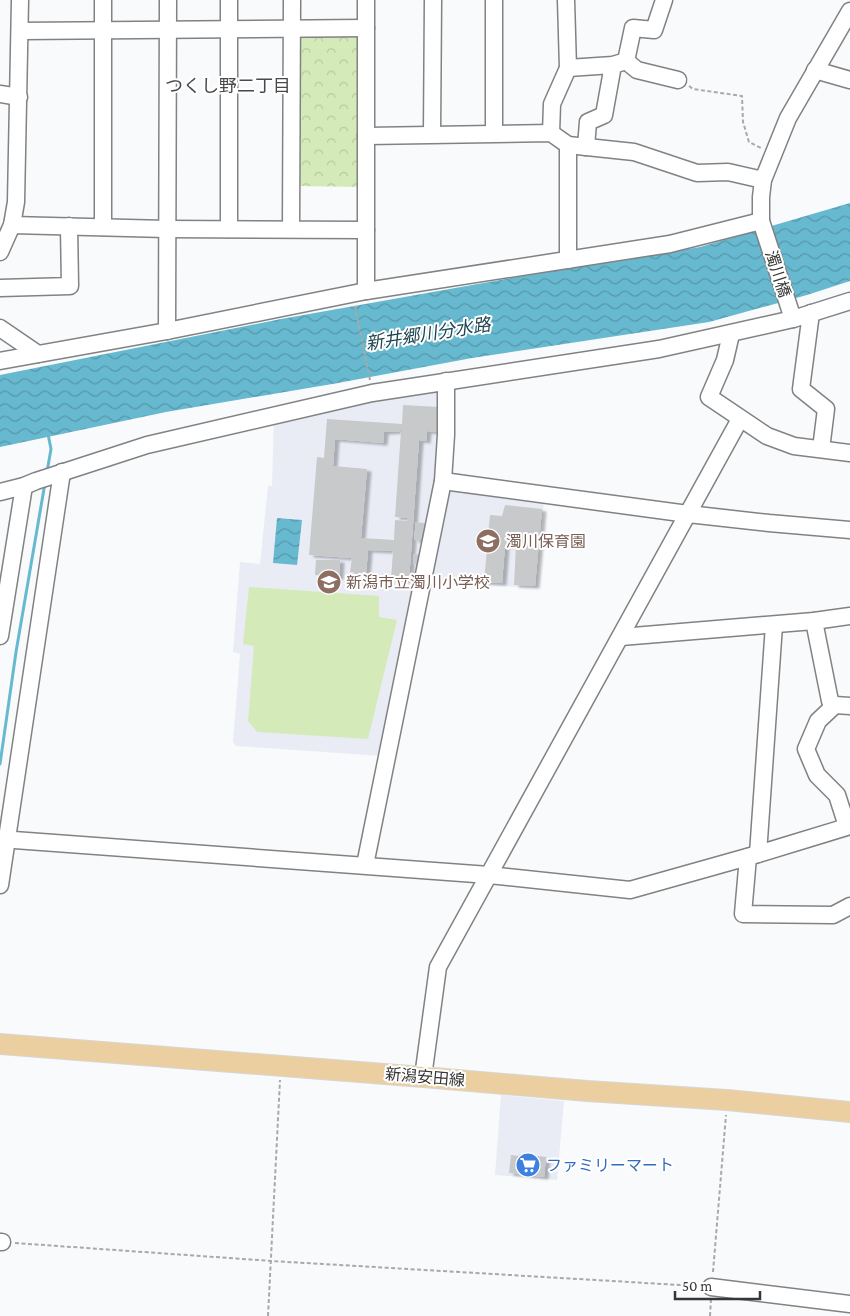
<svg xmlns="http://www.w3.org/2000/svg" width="850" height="1316" font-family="'Crimson Pro','Noto Sans JP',serif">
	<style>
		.built { fill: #e9ecf5 }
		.park { fill: url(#park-crowns) }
		.pitch { fill: #d5eab9 }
		.water { fill: url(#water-waves) }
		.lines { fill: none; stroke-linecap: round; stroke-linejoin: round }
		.stream { stroke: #67b9d0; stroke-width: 3 }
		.building { fill: #c8c9cb; fill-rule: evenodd; filter: url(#shadow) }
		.minor-casing { stroke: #818283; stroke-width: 19 }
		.major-casing { stroke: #d7d7d7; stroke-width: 22 }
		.path { stroke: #a9a9aa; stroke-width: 2; stroke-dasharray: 4 2.5; stroke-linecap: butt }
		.minor { stroke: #fff; stroke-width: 16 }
		.major { stroke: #ebcfa0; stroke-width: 20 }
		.labels { text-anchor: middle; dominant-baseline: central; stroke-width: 4; stroke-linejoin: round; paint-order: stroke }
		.street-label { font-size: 16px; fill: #363637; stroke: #fff }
		.education-label { font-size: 16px; fill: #785e54; stroke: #fff; text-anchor: start }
		.shop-label { font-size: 16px; fill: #366cbe; stroke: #fff; text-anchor: start }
		.neighbourhood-label { font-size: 18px; fill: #49494b; stroke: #fff }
		.water-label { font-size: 18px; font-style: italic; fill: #1f4650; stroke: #fff }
	</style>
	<defs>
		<pattern id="park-crowns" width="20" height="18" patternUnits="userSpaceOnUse" patternTransform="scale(1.25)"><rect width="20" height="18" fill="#d5eab9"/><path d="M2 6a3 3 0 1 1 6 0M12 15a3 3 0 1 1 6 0" fill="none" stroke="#b7c9a0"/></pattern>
		<pattern id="water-waves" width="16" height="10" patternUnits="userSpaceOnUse" patternTransform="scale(1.25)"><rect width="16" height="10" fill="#67b9d0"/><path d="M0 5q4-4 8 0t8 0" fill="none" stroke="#5697aa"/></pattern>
		<filter id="shadow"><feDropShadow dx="4.5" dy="2.5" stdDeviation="1" flood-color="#0004"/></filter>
	</defs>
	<rect width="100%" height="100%" fill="#f9fafb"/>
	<g class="built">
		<polygon points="436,384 443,389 438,487 383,756 236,746 233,742 240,654 233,652 240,562 260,564 268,486 272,486 274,419"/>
		<polygon points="447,488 544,500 537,588 426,582"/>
		<polygon points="501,1095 564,1101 557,1180 495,1175"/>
	</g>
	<polygon class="park" points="361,33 361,187 296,186 297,35"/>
	<polygon class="pitch" points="249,587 379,596 379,617 397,620 368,739 257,732 248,721 254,646 243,644"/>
	<g class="water">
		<polygon points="850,203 850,281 807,295 709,322 472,358 338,383 166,412 0,447 0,375 281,319 517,277 700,247"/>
		<polygon points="277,518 302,520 297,565 273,563"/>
	</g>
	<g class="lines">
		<g class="stream">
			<polyline points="47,472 51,449 48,434"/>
			<polyline points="0,764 16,652 45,483"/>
		</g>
	</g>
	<g class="building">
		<path d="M403 405 439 407 437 432 427 431 426 441 419 440 409 580 391 579 393 551 368 550 366 574 350 572 352 558 309 555 317 457 324 458 327 419 402 424ZM401 431 395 517 407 518V521L395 520 394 540 361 538 367 469 333 466 335 439 383 443 384 432Z"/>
		<polygon points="505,505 542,509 535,586 514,585 516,546 505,545 502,583 484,582 490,515 502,516"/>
		<polygon points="416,522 430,524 427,540 414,540"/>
		<polygon points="414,554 423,555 422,565 413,564"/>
		<polygon points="316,560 340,560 339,577 315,575"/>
		<polygon points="520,1154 546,1157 544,1177 509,1173 511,1155 519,1156"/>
	</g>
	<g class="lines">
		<defs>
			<g id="minor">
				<polyline points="366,0 366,291"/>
				<polyline points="494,0 494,133"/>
				<polyline points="20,31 366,28"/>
				<polyline points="626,61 637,70 678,80"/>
				<polyline points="568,68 613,65 626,61 633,28 654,30 664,0"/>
				<polyline points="815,70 850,80"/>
				<polyline points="0,94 19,97"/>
				<polyline points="551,133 552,104 568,68 566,0"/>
				<polyline points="432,134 433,0"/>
				<polyline points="366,136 551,133 568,145 634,152 697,173 728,172 763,180"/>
				<polyline points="586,147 588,122 604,115 613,65"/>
				<polyline points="12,225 166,229 366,230"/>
				<polyline points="103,227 103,0"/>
				<polyline points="229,229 229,0"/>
				<polyline points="291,229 292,0"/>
				<polyline points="0,252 12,225 16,202 20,0"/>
				<polyline points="568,260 568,145"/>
				<polyline points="0,288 70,286 69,226"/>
				<polyline points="811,313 801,389 826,409 821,449"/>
				<polyline points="793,319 761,221 761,197 763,180 788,118 850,11"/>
				<polyline points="0,328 38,354"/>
				<polyline points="167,331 168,0"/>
				<polyline points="731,334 725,360 709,397 767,436 794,446 850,453"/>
				<polyline points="0,361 167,331 366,291 670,244 761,221"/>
				<polyline points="443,481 688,514 769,523 850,530"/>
				<polyline points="0,492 24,486 36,481 147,445 372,393 659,349 793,319 850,301"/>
				<polyline points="814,621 830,701 835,705 850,706"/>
				<polyline points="0,636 24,486"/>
				<polyline points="621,637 814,621 850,616"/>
				<polyline points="835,705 818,721 806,749 817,775 837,795 847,826"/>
				<polyline points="0,839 489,875 630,890 758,854 850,826"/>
				<polyline points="758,854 774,625"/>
				<polyline points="748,857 743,914 833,915 850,906"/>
				<polyline points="365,865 443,481 446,435 446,381"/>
				<polyline points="0,885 62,472"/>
				<polyline points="423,1077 438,967 740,419"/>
				<polyline points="0,1242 2,1242"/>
				<polyline points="711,1287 850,1304"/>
			</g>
			<polyline id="major" points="0,1044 423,1077 587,1091 727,1100 850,1112"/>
		</defs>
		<use href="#minor" class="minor-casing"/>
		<use href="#major" class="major-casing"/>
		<g class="path">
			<polyline points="689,86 693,89 742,96 743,122 749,142 761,148"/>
			<polyline points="355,306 370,380"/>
			<polyline points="15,1243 272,1261 697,1286"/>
			<polyline points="713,1272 726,1115"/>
			<polyline points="268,1316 280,1080"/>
			<polyline points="710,1316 711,1299"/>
		</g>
		<use href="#minor" class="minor"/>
		<use href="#major" class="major"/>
	</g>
	<defs>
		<symbol id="school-disc" viewBox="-11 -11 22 22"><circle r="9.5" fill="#8d6e63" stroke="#fff"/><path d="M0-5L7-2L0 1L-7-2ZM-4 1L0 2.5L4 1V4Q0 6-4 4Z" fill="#fff"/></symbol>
		<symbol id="supermarket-disc" viewBox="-11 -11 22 22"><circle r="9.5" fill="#3f7fe0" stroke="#fff"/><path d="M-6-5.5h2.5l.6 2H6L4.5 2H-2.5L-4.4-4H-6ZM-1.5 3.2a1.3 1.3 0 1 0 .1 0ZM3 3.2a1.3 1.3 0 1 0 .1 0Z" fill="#fff"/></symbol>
	</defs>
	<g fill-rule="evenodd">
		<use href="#school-disc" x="474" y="527" width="28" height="28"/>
		<use href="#school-disc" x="315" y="568" width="28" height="28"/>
		<use href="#supermarket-disc" x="514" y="1151" width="28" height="28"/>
	</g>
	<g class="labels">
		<g class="street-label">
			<text transform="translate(778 274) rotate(72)">濁川橋</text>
			<text transform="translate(425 1077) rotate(5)">新潟安田線</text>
		</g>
		<g class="education-label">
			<text x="506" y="541">濁川保育園</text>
			<text x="346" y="582">新潟市立濁川小学校</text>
		</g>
		<g class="shop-label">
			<text x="546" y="1165">ファミリーマート</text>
		</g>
		<g class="neighbourhood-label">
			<text x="228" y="86">つくし野二丁目</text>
		</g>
		<g class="water-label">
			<text transform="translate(428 334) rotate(-9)">新井郷川分水路</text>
		</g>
	</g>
	<path d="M675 1291v8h85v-8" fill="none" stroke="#363637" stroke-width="2.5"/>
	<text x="682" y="1291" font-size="15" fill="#363637" stroke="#ffffff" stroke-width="4" paint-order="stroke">50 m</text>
</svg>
